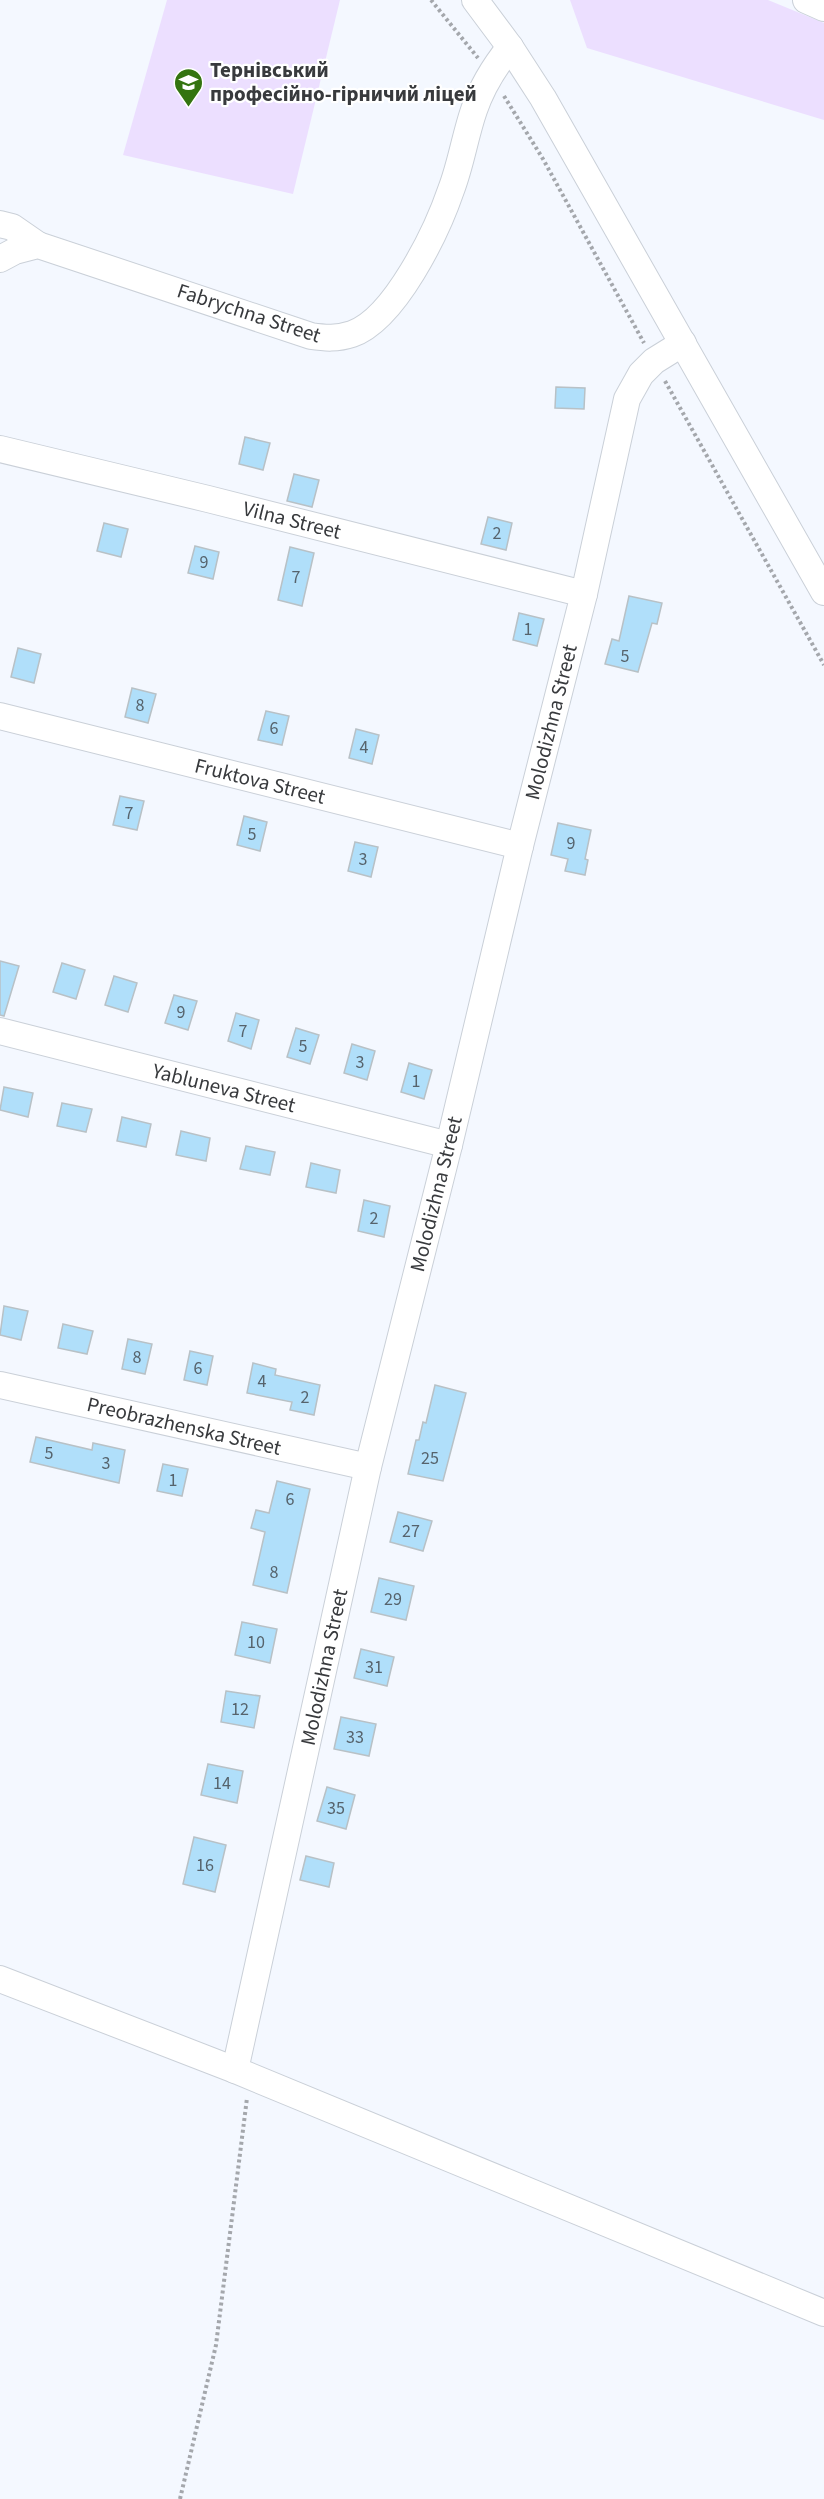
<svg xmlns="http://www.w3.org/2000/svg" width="824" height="2499" font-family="'Source Sans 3',sans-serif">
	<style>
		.green { fill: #ecdfff }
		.building { fill: #b0dffa; stroke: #b8c1c6; stroke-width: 1.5 }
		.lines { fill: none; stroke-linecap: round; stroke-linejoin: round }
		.minor-casing { stroke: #cad0d8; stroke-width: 28 }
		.path { stroke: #a4a7ac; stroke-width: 4; stroke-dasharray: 3 3; stroke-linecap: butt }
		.minor { stroke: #fff; stroke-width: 26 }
		.labels { text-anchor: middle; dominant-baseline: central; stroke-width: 4.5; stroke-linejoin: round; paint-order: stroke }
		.number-label { font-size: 18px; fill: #56636c }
		.poi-label { font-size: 21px; font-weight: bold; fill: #383a3d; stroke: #fff; text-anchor: start }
		.street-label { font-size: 21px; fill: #383a3d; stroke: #fff }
	</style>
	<rect width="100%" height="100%" fill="#f4f8ff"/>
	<g class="green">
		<polygon points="167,0 340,0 293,194 123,155"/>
		<polygon points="570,0 768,0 824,23 824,120 587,48"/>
	</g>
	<g class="building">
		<polygon points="556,387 585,388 584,409 555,408"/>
		<polygon points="245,437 270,443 263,470 239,464"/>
		<polygon points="294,474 319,480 312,507 287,501"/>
		<polygon points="488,517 512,523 506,550 481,544"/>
		<polygon points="104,523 128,529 121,557 97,551"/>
		<polygon points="195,546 219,552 213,579 188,573"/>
		<polygon points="290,547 314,553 302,606 278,600"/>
		<polygon points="629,596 662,603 657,624 652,623 638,672 605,664 612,639 619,641"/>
		<polygon points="519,613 544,619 537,646 513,640"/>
		<polygon points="18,648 41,654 34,683 11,677"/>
		<polygon points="132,688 156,694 148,723 125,717"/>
		<polygon points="266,711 289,716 282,745 258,740"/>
		<polygon points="356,729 379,735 372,764 349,758"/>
		<polygon points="120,796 144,801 137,830 113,825"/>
		<polygon points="244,816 267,822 260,851 237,845"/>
		<polygon points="558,823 591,830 585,859 588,860 585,875 565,871 568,859 551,855"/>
		<polygon points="355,842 378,847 371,877 348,871"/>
		<polygon points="0,961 19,966 4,1016 0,1015"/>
		<polygon points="62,963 85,970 76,999 53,992"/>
		<polygon points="114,976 137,983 128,1012 105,1005"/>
		<polygon points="174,995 197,1001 188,1030 165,1023"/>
		<polygon points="236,1013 259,1020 251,1049 228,1041"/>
		<polygon points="296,1028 319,1035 310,1064 287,1057"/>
		<polygon points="352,1044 375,1051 367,1080 344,1073"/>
		<polygon points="409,1063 432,1070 424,1099 401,1092"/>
		<polygon points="4,1087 33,1093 28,1117 0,1110"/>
		<polygon points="62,1103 92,1109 86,1132 57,1126"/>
		<polygon points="122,1117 151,1124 146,1147 117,1141"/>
		<polygon points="181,1131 210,1138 206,1161 176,1155"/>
		<polygon points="246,1146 275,1152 270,1175 240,1169"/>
		<polygon points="311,1163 340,1170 336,1193 306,1187"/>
		<polygon points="364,1200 390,1206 384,1237 358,1231"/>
		<polygon points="4,1306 28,1311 21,1340 0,1335"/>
		<polygon points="63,1324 93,1331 87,1354 58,1348"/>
		<polygon points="128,1339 152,1344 145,1374 122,1369"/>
		<polygon points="190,1351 213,1356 207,1385 184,1380"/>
		<polygon points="253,1363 276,1369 275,1375 320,1385 314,1415 290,1410 292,1402 247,1393"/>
		<polygon points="435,1385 466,1393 443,1481 408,1474 416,1440 419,1440 423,1422 426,1423"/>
		<polygon points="36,1437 92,1450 93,1443 125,1450 119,1483 30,1462"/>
		<polygon points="163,1464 188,1469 182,1496 157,1491"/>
		<polygon points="277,1481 310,1489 287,1593 253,1585 265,1532 251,1528 256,1510 269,1513"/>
		<polygon points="398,1512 432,1521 423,1551 390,1542"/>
		<polygon points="379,1578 414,1586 406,1620 371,1612"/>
		<polygon points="242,1622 277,1629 270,1663 235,1655"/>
		<polygon points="361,1649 394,1657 387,1686 354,1678"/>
		<polygon points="226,1691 260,1696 254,1728 221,1722"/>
		<polygon points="341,1717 376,1724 369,1756 334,1749"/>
		<polygon points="208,1764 243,1771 237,1803 201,1795"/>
		<polygon points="327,1787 355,1795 346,1829 317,1821"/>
		<polygon points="194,1837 226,1845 215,1892 183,1884"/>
		<polygon points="306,1856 334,1863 329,1887 300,1880"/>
	</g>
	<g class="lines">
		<defs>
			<g id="minor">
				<polyline points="475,0 510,47 543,98 824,592"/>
				<polyline points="806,0 824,8"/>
				<polyline points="0,224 12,227 38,245"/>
				<path d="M0 259 15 251 38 245 311 336C325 338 337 339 352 334 395 319 437 231 451 190 461 164 465 136 474 110 482 86 494 67 510 47"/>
				<polyline points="0,449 208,499 584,594"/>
				<polyline points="0,716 520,846"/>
				<polyline points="0,1031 449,1145"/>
				<polyline points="0,1385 368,1467"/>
				<polyline points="0,1979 235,2070 824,2313"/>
				<polyline points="235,2070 368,1467 449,1145 520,846 584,594 627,399 641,374 654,361 683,343"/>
			</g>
		</defs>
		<use href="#minor" class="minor-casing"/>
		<g class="path">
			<polyline points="431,0 478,58"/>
			<polyline points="504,96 543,159 644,343"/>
			<polyline points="665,381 824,665"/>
			<polyline points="180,2499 216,2345 247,2098"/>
		</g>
		<use href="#minor" class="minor"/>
	</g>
	<defs>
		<symbol id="university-pin" viewBox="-11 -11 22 30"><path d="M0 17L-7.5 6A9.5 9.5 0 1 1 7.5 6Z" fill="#347410" stroke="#fff"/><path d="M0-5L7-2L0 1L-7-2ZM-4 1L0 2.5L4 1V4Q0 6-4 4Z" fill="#fff"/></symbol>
	</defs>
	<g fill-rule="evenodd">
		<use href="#university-pin" x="172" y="66" width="33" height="45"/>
	</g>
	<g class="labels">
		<g class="number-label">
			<text x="497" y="533">2</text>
			<text x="204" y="562">9</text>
			<text x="296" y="577">7</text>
			<text x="528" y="629">1</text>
			<text x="625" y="656">5</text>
			<text x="140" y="705">8</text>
			<text x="274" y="728">6</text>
			<text x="364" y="747">4</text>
			<text x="129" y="813">7</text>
			<text x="252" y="834">5</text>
			<text x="571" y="843">9</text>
			<text x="363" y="859">3</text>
			<text x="181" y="1012">9</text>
			<text x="243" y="1031">7</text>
			<text x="303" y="1046">5</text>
			<text x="360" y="1062">3</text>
			<text x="416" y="1081">1</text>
			<text x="374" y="1218">2</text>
			<text x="137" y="1357">8</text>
			<text x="198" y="1368">6</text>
			<text x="262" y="1381">4</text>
			<text x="305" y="1397">2</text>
			<text x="49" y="1453">5</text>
			<text x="430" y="1458">25</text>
			<text x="106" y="1463">3</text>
			<text x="173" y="1480">1</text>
			<text x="290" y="1499">6</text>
			<text x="411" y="1531">27</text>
			<text x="274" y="1572">8</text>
			<text x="393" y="1599">29</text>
			<text x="256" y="1642">10</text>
			<text x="374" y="1667">31</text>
			<text x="240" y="1709">12</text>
			<text x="355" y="1737">33</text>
			<text x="222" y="1783">14</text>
			<text x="336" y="1808">35</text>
			<text x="205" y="1865">16</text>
		</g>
		<g class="poi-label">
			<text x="210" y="70">Тернівський<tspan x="210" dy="24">професійно-гірничий ліцей</tspan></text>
		</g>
		<g class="street-label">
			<text transform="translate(249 313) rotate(18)">Fabrychna Street</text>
			<text transform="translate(292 520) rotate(14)">Vilna Street</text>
			<text transform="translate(551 722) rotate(-76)">Molodizhna Street</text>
			<text transform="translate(260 781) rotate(14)">Fruktova Street</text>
			<text transform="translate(224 1088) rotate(14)">Yabluneva Street</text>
			<text transform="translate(436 1194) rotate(-76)">Molodizhna Street</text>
			<text transform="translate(184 1426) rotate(13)">Preobrazhenska Street</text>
			<text transform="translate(324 1667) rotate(-78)">Molodizhna Street</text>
		</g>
	</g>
</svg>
